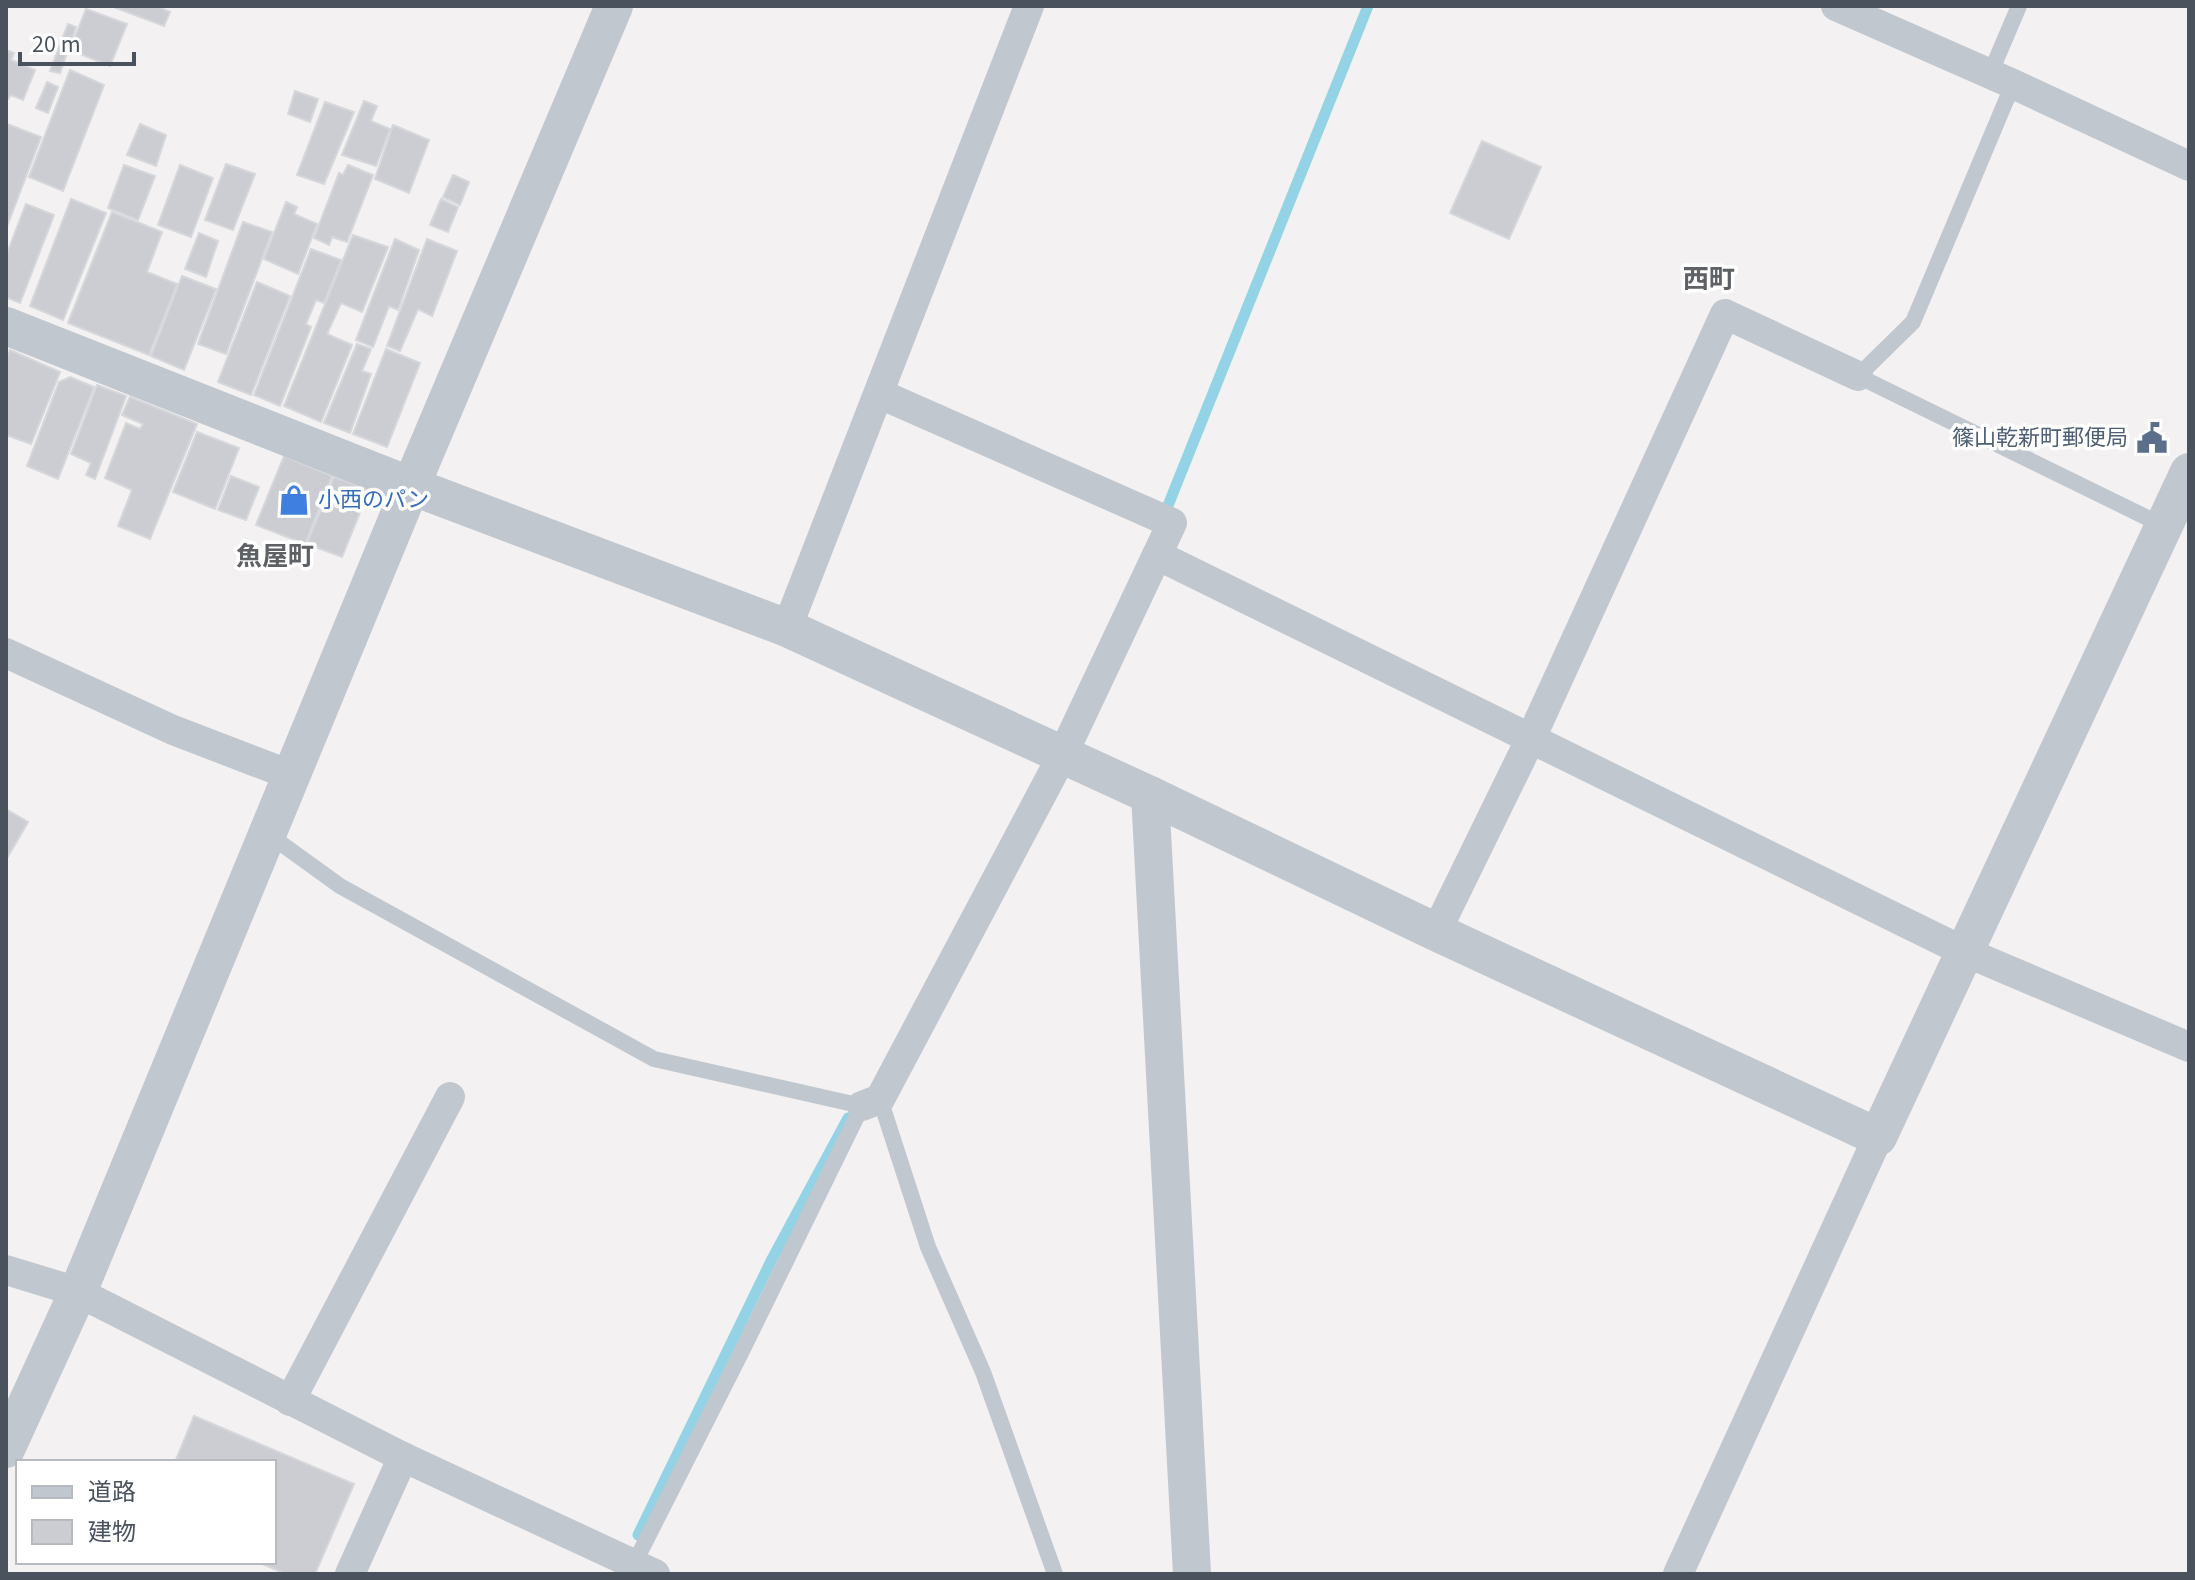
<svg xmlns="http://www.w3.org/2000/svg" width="2195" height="1580" font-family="'Source Sans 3','Noto Sans JP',sans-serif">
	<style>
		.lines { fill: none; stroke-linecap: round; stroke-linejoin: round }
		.stream { stroke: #94d3e5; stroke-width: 11 }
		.building { fill: #cbcdd3; stroke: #d5d7db; stroke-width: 2 }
		.service { stroke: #c0c7ce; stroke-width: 16 }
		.minor { stroke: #c0c7ce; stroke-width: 30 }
		.tertiary { stroke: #c0c7ce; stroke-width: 38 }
		.labels { text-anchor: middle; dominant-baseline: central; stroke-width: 7; stroke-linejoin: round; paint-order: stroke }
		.service-label { font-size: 22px; fill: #4e5e75; stroke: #fff; text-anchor: end }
		.shop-label { font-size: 22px; fill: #366cbe; stroke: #fff; text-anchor: start }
		.quarter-label { font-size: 26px; font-weight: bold; fill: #5e6165; stroke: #fff }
	</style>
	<rect width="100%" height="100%" fill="#f3f1f1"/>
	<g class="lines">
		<g class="stream">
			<polyline points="1163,518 1368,6"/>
			<polyline points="638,1535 772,1259 848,1118"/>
		</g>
	</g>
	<g class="building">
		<polygon points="111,6 156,6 170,12 164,26"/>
		<polygon points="86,9 127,24 110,66 70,50"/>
		<polygon points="68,24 76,27 60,73 50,71"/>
		<polygon points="6,50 14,53 11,60 35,70 23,100 11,95 6,102"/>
		<polygon points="70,70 104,85 63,191 29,177"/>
		<polygon points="47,82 58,87 48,113 36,108"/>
		<polygon points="295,91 318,99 310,122 288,114"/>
		<polygon points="364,101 377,106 371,121 390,129 376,166 342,155"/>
		<polygon points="325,102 354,112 324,184 297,175"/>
		<polygon points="7,124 41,137 6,229 6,126"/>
		<polygon points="140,124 166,135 156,166 127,155"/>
		<polygon points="393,125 429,140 409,193 375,179"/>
		<polygon points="1482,141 1541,167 1509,239 1450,213"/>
		<polygon points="226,164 255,174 233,230 205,220"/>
		<polygon points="124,165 155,176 138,220 108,208"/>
		<polygon points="180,165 213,178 191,237 158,225"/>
		<polygon points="348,165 373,175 347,242 332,237 329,245 314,238 339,173 343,175"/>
		<polygon points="453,175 469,182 460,205 443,197"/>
		<polygon points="71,199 106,213 63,320 30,306"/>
		<polygon points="441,199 458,207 448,232 430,225"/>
		<polygon points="286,202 297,207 294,214 317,224 298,274 264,259"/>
		<polygon points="26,204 54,215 20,303 6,297 6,256"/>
		<polygon points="112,212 162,232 147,272 177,284 149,355 68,323"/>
		<polygon points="243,222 272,232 226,354 198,344"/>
		<polygon points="199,233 218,241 206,277 185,269"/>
		<polygon points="353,235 388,247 362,312 341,303 327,334 352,345 321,422 284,406"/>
		<polygon points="395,239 419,250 398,310 389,306 373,347 356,340"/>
		<polygon points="427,239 457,251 432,316 418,309 400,351 387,346"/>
		<polygon points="311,249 341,260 324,303 316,300 306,324 311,327 280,406 254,395"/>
		<polygon points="182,276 216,289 184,370 151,356"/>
		<polygon points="257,282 290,296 251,395 218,382"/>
		<polygon points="357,344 371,349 362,371 371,374 350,433 324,423"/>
		<polygon points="386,349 420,363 387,447 353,434"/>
		<polygon points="10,350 60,372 31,444 6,435 6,359"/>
		<polygon points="70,377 94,387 58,479 27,466 59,382"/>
		<polygon points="97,385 126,396 95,479 86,475 91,463 71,454"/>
		<polygon points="130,397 197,424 150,539 118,526 132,490 105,478 126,423 140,429 143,424 122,415"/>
		<polygon points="197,432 239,448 215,509 173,492"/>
		<polygon points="284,456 332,476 305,544 256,525"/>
		<polygon points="231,476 259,487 246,520 218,510"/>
		<polygon points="334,477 369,490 342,557 307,544"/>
		<polygon points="6,809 28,822 6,860"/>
		<polygon points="194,1416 354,1484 315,1574 286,1574 258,1562 274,1562 274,1462 175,1462"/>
	</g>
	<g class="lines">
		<g class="service">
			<polyline points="1990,74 2019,6"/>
			<polyline points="2013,84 1913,322 1858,376 2164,526"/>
			<polyline points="268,834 340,886 654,1059 862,1106 742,1351 634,1564"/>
			<polyline points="880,1099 928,1247 983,1372 1055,1574"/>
		</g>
		<g class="minor">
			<polyline points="1836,6 2013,84 2189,166"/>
			<polyline points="880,394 1172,523 1157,555 1963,951 2189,1047"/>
			<polyline points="787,628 1029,6"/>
			<polyline points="6,653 173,730 293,776"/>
			<polyline points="1436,932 1531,738 1725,314 1858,376"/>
			<polyline points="862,1106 880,1099 1062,756 1157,555"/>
			<polyline points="6,1270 78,1292 403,1457 655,1574"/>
			<polyline points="290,1401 450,1097"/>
			<polyline points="350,1574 403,1457"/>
			<polyline points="1678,1574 1878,1137"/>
		</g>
		<g class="tertiary">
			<polyline points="6,326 411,486 787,628 1150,795 1436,932 1878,1137 2189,472"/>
			<polyline points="1150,795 1192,1574"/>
			<polyline points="6,1449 78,1292 411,486 614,6"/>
		</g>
	</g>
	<defs>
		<symbol id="civic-bare" viewBox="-9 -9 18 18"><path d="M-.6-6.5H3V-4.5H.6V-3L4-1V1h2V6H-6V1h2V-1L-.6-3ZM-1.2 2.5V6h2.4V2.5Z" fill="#5c6f8a" stroke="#fff" stroke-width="2.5" paint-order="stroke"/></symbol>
		<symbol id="shop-bare" viewBox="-9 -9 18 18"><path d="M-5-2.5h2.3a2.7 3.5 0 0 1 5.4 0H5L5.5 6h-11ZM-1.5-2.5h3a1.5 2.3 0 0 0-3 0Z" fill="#3f7fe0" stroke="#fff" stroke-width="2.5" paint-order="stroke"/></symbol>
	</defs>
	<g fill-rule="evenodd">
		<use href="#civic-bare" x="2130" y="416" width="44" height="44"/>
		<use href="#shop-bare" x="272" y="478" width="44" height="44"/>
	</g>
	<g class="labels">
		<g class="service-label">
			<text x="2128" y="438">篠山乾新町郵便局</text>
		</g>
		<g class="shop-label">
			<text x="318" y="500">小西のパン</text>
		</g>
		<g class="quarter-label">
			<text x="1709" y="279">西町</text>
			<text x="275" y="556">魚屋町</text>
		</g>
	</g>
	<rect width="2195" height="1580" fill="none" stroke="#4a535d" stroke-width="16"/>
	<rect x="16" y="1460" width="260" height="104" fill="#ffffff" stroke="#b7babe" stroke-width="2"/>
	<rect x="32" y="1486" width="40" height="12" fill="#c0c7ce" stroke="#b7babe" stroke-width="2"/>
	<text x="88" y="1500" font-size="24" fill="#4a535d">道路</text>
	<rect x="32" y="1520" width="40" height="24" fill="#cbcdd3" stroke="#b7babe" stroke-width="2"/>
	<text x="88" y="1540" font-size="24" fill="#4a535d">建物</text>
	<path d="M20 52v12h114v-12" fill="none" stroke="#4a535d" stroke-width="4"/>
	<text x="32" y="52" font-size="24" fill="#4a535d" stroke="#ffffff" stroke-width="6" paint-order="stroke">20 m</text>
</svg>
